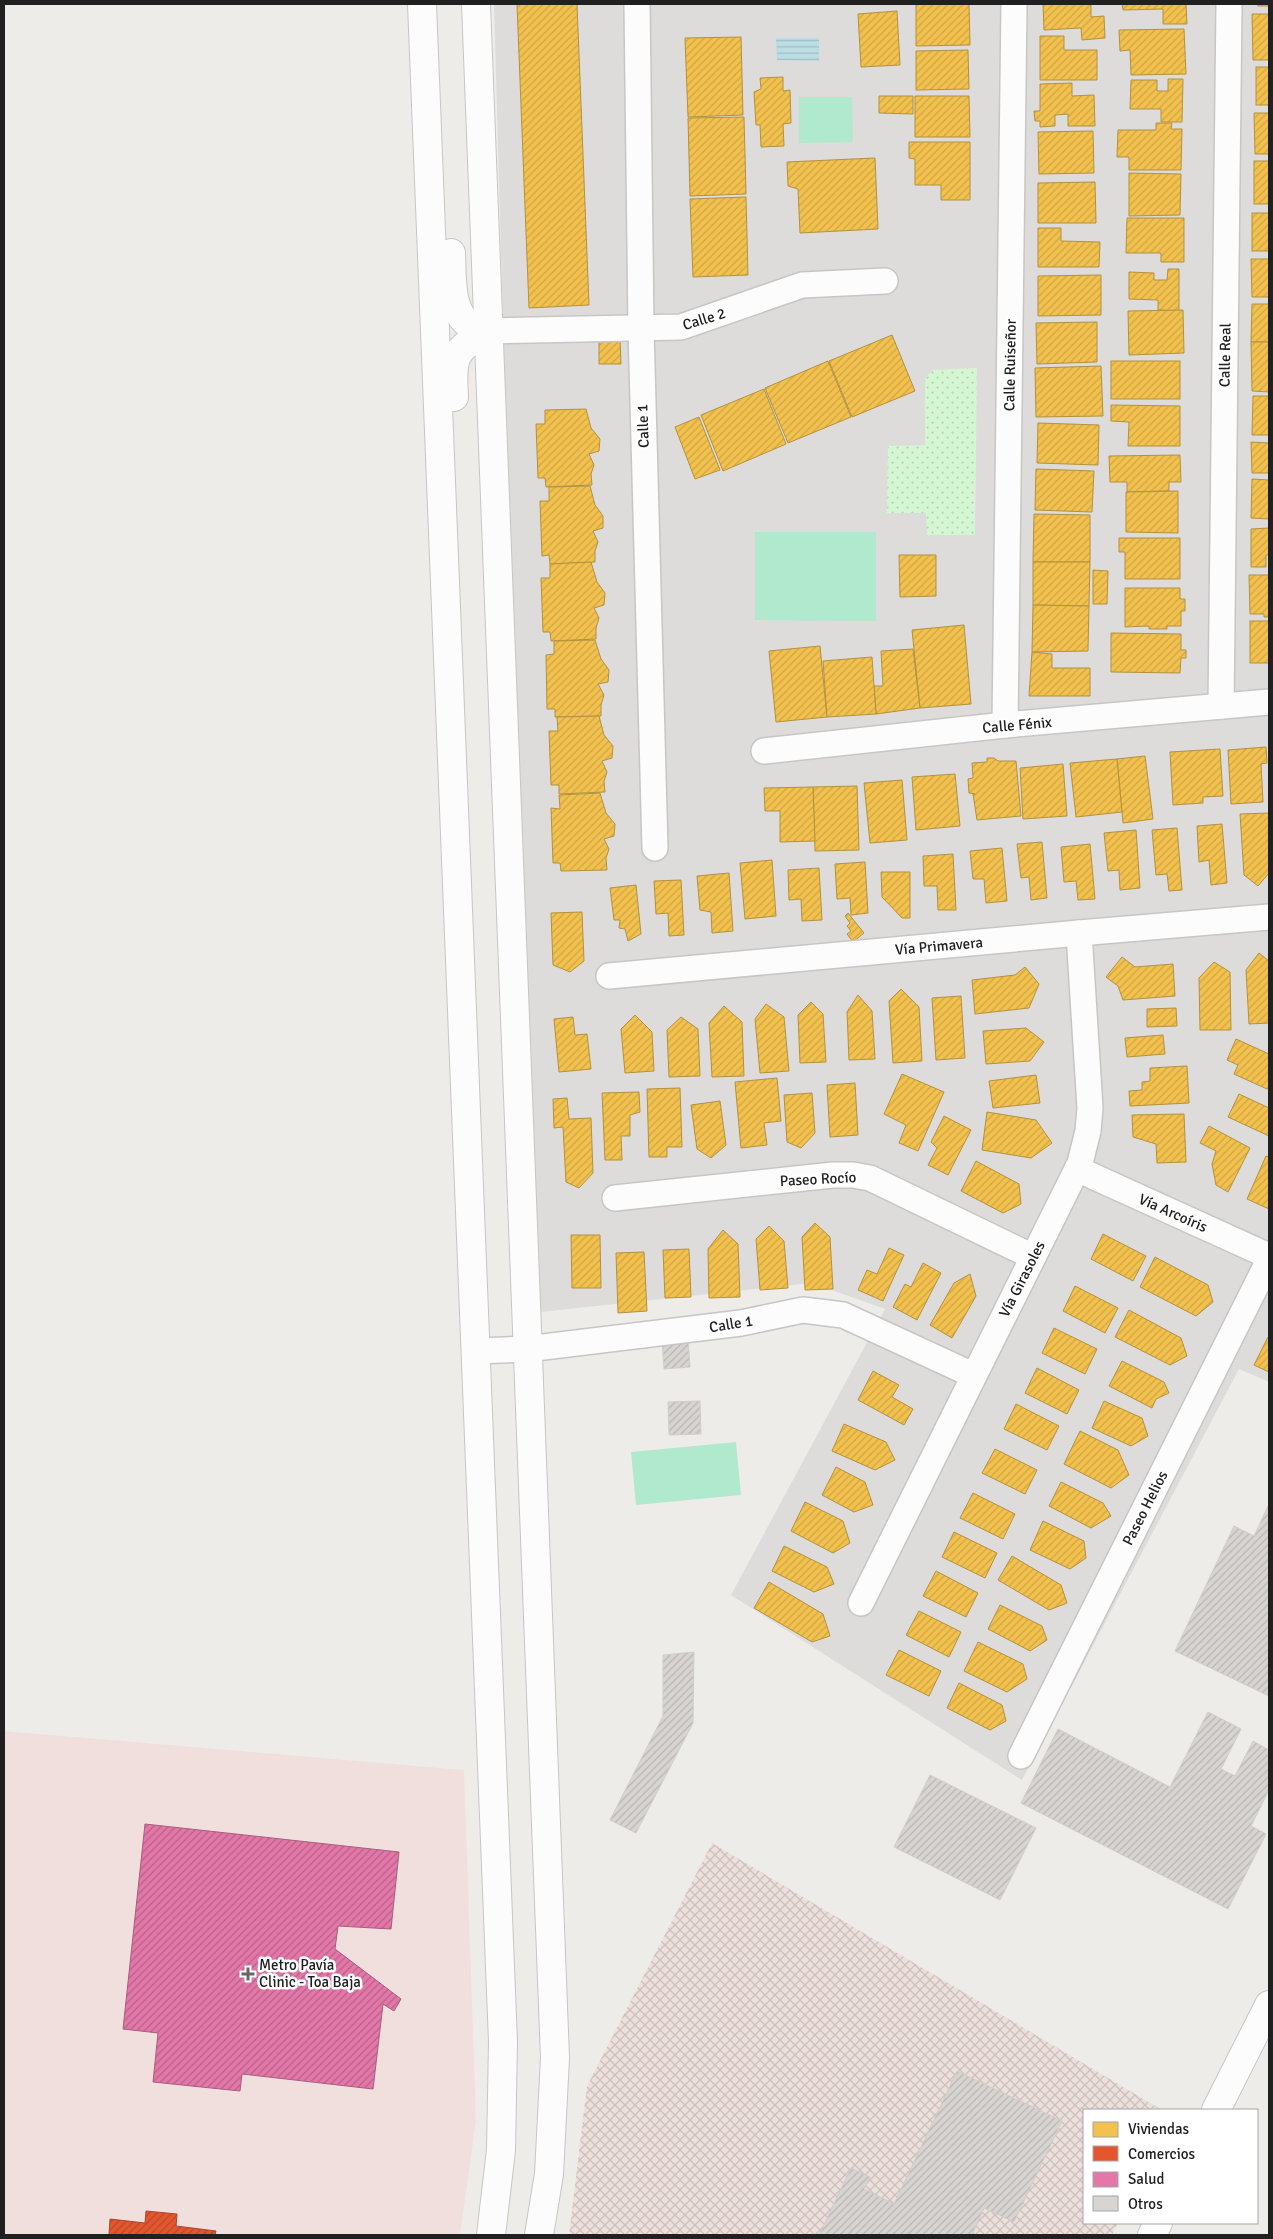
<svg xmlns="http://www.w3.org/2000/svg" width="1273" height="2239" font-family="Signika,sans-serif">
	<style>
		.residential { fill: #dddcda }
		.commercial { fill: #f1dfde }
		.military { fill: url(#military-cross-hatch) }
		.park { fill: url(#park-dots) }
		.pitch { fill: #b0e9ce }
		.water { fill: url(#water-rules) }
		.homes { fill: url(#homes-hatch); stroke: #b39140 }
		.shops { fill: url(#shops-hatch); stroke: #a9462a }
		.health { fill: url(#health-hatch); stroke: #a85d7f }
		.building { fill: url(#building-hatch); stroke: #d2cdca }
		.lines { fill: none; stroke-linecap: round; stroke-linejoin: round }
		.minor-casing { stroke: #c7c6c5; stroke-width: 28 }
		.tertiary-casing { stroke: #c7c6c5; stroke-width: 30 }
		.minor { stroke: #fcfcfc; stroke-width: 25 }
		.tertiary { stroke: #fcfcfc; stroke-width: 28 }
		.poi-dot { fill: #686766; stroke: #fff; stroke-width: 2 }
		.labels { text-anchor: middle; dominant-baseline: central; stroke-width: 5; stroke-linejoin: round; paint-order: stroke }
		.street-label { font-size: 15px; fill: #202020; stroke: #fff }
		.poi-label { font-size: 15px; fill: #202020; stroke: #fff; text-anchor: start }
	</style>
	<defs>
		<pattern id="military-cross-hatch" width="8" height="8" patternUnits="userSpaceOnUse" patternTransform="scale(1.25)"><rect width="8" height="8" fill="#ede0dc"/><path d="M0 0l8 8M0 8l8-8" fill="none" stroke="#cbc0bc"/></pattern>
		<pattern id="park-dots" width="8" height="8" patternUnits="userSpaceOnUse" patternTransform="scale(1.25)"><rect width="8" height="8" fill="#d5f6d3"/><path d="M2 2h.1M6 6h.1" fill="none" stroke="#b7d3b5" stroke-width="1.8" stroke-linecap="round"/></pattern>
		<pattern id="water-rules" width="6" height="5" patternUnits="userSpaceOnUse" patternTransform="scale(1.25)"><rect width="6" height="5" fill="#badee4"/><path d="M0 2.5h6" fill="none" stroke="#a0bec3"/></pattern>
		<pattern id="homes-hatch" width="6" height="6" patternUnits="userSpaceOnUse" patternTransform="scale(1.25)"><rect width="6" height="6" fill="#f2c14e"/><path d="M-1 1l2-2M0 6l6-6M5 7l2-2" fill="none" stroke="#cfa644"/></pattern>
		<pattern id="shops-hatch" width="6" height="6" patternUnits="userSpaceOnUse" patternTransform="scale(1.25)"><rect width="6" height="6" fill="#e4572e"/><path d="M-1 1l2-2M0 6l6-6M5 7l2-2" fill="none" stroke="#b84827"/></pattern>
		<pattern id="health-hatch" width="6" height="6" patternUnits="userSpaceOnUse" patternTransform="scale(1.25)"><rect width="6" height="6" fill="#e377a8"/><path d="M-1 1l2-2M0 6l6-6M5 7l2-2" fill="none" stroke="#b86188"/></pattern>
		<pattern id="building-hatch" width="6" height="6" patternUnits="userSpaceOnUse" patternTransform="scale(1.25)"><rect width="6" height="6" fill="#d7d4d1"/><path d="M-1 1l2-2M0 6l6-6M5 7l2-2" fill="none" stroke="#b8b6b3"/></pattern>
	</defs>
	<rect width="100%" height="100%" fill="#eeece9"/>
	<polygon class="residential" points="494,4 1269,4 1269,1382 1239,1369 1022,1780 731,1595 885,1309 812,1283 531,1313"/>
	<polygon class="commercial" points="4,1731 464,1770 476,2120 460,2235 4,2235"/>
	<polygon class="military" points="712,1843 1162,2110 1084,2110 1084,2223 1118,2223 1112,2235 569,2235 587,2086"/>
	<polygon class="park" points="977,368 975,535 927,535 926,513 887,513 888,446 925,445 925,378 933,370"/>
	<g class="pitch">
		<polygon points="799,97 852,97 853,142 799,143"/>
		<polygon points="755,532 876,532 876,621 755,620"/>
		<polygon points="736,1442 741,1495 636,1505 631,1452"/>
	</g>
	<polygon class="water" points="776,38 819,38 819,61 777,60"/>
	<g class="homes">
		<polygon points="517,4 577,4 589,305 529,308"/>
		<polygon points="916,4 969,4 970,45 916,46"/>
		<polygon points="1043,4 1091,4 1091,17 1104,16 1105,38 1082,40 1081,28 1044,30"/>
		<polygon points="1122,4 1186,4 1187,24 1163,24 1163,9 1123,10"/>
		<rect x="1258" y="4" width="11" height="2"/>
		<polygon points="897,11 900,65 861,67 858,14"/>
		<polygon points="1252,14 1269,14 1269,60 1253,60"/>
		<polygon points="1184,29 1186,74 1131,75 1130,50 1120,51 1119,30"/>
		<polygon points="1040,36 1064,36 1064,50 1097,50 1097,80 1040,80"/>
		<polygon points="741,37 743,115 688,117 685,38"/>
		<polygon points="968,50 969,89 916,90 916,51"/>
		<rect x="1256" y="67" width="13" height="38"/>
		<polygon points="783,77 783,91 790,90 791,123 783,124 784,146 761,147 760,125 756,125 754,92 761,89 760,78"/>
		<polygon points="1168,79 1183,79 1182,122 1161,122 1161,109 1130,109 1131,80 1157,80 1157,91 1168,91"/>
		<polygon points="1072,83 1072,96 1094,95 1095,126 1068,126 1068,114 1055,115 1055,126 1040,127 1040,121 1035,121 1034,111 1040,111 1040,84"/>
		<polygon points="879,96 913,96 913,114 879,113"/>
		<polygon points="915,96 969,96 970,137 915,137"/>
		<polygon points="1254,113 1269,113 1269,154 1255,154"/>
		<polygon points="744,117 746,194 690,196 688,118"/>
		<polygon points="1156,123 1172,123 1171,129 1182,129 1181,170 1129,170 1129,157 1117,157 1118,130 1156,130"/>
		<polygon points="1093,131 1094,173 1039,174 1038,132"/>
		<polygon points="909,142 970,142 970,200 941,200 941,185 915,185 915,159 909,158"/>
		<polygon points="875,158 878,229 800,233 798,189 788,186 787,162"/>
		<rect x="1254" y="161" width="15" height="43"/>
		<polygon points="1129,173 1181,174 1180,215 1129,216"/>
		<polygon points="1095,182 1096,223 1038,223 1038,183"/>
		<polygon points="746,197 748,275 693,277 690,199"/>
		<rect x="1252" y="213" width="17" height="38"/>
		<polygon points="1127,218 1184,218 1184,262 1161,262 1161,253 1126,253"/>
		<polygon points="1038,228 1061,228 1061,241 1100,242 1099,267 1038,267"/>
		<polygon points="1251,259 1269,259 1269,297 1252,297"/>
		<polygon points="1168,269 1179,269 1179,311 1158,310 1158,300 1129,299 1129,272 1154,273 1154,280 1167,280"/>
		<polygon points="1101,275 1101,315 1038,316 1038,276"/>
		<polygon points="1252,304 1269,304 1269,342 1251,342"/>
		<polygon points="1183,310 1184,353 1129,355 1128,311"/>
		<polygon points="1097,322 1097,362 1037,364 1036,323"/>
		<polygon points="892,335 915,391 852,417 829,361"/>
		<polygon points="599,338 620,338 621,364 599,364"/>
		<polygon points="1251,342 1269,342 1269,392 1252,391"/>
		<polygon points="828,361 851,417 788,443 765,388"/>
		<rect x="1111" y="361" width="69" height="38"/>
		<polygon points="1101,366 1103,416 1036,417 1035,368"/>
		<polygon points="764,389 786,444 723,471 701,415"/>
		<polygon points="1253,396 1269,396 1269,435 1252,435"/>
		<polygon points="1111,405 1180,406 1180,446 1128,446 1129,422 1111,421"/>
		<polygon points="586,409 591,428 600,439 599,451 589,454 594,465 591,474 592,485 546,487 545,478 538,478 536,424 545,424 545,410"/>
		<polygon points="699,417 720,470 695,479 675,427"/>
		<polygon points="1038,423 1099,425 1098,465 1037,463"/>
		<polygon points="1251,442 1269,443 1269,473 1252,473"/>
		<polygon points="1180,455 1181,482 1169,482 1169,491 1127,492 1127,482 1110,482 1109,456"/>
		<polygon points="1036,469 1094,471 1092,512 1035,510"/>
		<polygon points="1252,479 1269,480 1269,519 1251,518"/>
		<polygon points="590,486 595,505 603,516 603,528 593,531 598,542 595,551 595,562 550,564 549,555 542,556 540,501 549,501 549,487"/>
		<polygon points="1178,491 1178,533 1126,532 1126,492"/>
		<polygon points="1034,514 1090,515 1090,562 1033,562"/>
		<polygon points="1269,528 1269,555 1266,555 1266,567 1251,567 1251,529"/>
		<polygon points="1119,538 1180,538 1180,579 1125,579 1125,552 1119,552"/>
		<polygon points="899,555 936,555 936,596 900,597"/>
		<polygon points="591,562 597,582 605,593 604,605 594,608 599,618 596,628 596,639 551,641 550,632 543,632 541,578 550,578 550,564"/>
		<polygon points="1033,562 1090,562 1089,606 1033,605"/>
		<polygon points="1093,570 1108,571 1107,604 1093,604"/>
		<polygon points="1249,575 1269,575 1269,617 1264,617 1264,614 1250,614"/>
		<polygon points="1125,588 1180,588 1180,599 1185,599 1185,611 1181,611 1181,626 1167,626 1167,629 1149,629 1149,626 1125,627"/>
		<polygon points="1033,605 1089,606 1088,651 1032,652"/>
		<rect x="1250" y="621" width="19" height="42"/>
		<polygon points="964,625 971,704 920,708 912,630"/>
		<polygon points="1111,633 1181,634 1181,650 1186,650 1186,658 1181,658 1180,673 1111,672"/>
		<polygon points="595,640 601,659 609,670 608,682 598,684 604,695 601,705 601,716 555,717 555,709 547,709 546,655 554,654 554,641"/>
		<polygon points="820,646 827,717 776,722 769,651"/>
		<polygon points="913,649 920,708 876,714 874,686 883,686 881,651"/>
		<polygon points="1032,652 1052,654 1052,668 1090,668 1090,696 1029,696"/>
		<polygon points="872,657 876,714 827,717 823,661"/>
		<polygon points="599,716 604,735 613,746 612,758 602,761 607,772 604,781 605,792 559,794 559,785 551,785 549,731 558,731 557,717"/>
		<polygon points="1266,747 1267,763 1261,764 1263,802 1231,804 1228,750"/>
		<polygon points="1220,749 1223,796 1203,797 1203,803 1173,805 1170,752"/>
		<polygon points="1145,756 1153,819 1123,823 1117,759"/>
		<polygon points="987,758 994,758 998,761 1016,761 1021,816 977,820 973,794 975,794 969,793 968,779 973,778 972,763 987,762"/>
		<polygon points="1117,759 1122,812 1076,817 1070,763"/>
		<polygon points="1063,764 1067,816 1023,819 1020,768"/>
		<polygon points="955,774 960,826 916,830 912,777"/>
		<polygon points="902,780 907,840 870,843 864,783"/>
		<polygon points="857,786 859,850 815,851 813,787"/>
		<polygon points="813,787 815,841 780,842 780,811 765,811 764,788"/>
		<polygon points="600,793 606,813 615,824 614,836 604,839 609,849 606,858 607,870 561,871 560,863 553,863 551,808 560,809 559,795"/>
		<polygon points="1269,813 1269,873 1258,886 1244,875 1240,814"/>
		<polygon points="1222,824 1227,883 1211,885 1209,860 1199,862 1197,826"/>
		<polygon points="1177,828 1182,890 1169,891 1167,874 1156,875 1152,830"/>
		<polygon points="1136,830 1140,888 1120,890 1119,870 1108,871 1104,833"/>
		<polygon points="1042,842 1047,898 1031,900 1029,877 1021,878 1017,844"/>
		<polygon points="1090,844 1095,899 1078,900 1076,881 1064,882 1061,847"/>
		<polygon points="1002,848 1007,901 986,903 984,879 973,879 970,851"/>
		<polygon points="953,854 956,910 938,910 937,886 924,886 923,856"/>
		<polygon points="772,860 776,916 745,919 740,863"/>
		<polygon points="865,862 868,913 851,915 850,898 837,899 835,864"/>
		<polygon points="819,868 822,920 802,921 801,899 789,900 788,870"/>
		<polygon points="881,872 910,872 910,918 902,918 882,897"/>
		<polygon points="729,873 733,931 712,933 711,912 700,910 697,876"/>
		<polygon points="681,880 684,935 669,936 668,913 656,914 654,881"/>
		<polygon points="636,885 641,934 628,941 625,929 619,928 620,920 614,920 610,888"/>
		<polygon points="582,912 584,961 570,972 553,965 551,913"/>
		<polygon points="848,913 864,933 853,942 847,934 851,931 847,926 850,923 845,916"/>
		<polygon points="1259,953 1269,961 1269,1023 1249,1024 1246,970"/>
		<polygon points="1122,957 1135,967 1173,964 1175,996 1123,1000 1118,986 1106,977"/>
		<polygon points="1214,962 1230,972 1231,1030 1200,1030 1199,978"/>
		<polygon points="1025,967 1039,984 1029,1008 975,1014 972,980 1015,975"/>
		<polygon points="901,989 919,1007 922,1061 893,1063 889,1001"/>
		<polygon points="858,995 872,1011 875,1059 849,1060 847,1012"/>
		<polygon points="961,996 965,1058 936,1060 932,998"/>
		<polygon points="811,1002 823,1014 826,1062 800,1063 798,1015"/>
		<polygon points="766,1004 784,1017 789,1071 760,1073 755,1019"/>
		<polygon points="724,1006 742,1022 744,1076 712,1077 709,1023"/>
		<polygon points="1176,1008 1177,1026 1147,1027 1147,1009"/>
		<polygon points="635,1015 652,1032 654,1071 625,1073 621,1029"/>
		<polygon points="573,1017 575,1035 587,1034 591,1069 559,1072 554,1019"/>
		<polygon points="681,1017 698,1029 700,1076 669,1077 667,1030"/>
		<polygon points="1026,1028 1044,1042 1030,1061 986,1064 983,1031"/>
		<polygon points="1163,1035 1165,1054 1127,1057 1125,1038"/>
		<polygon points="1236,1039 1269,1054 1269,1088 1267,1089 1234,1074 1238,1065 1227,1060"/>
		<polygon points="1187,1066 1189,1103 1130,1106 1129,1091 1142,1090 1142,1082 1150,1081 1150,1068"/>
		<polygon points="902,1074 944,1092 918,1151 899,1143 906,1125 884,1114"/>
		<polygon points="1036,1075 1040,1103 993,1108 989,1081"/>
		<polygon points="777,1078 781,1121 764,1123 767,1145 741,1148 735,1082"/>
		<polygon points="855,1083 858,1135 830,1137 827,1085"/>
		<polygon points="680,1088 682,1147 667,1147 667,1157 649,1157 647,1089"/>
		<polygon points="639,1092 640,1112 630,1115 630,1136 621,1136 622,1160 605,1160 602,1093"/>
		<polygon points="812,1093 815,1133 801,1148 787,1142 784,1095"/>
		<polygon points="1239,1094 1269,1108 1269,1136 1228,1117"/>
		<polygon points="567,1098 569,1119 591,1118 593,1173 579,1188 566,1182 563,1127 554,1128 553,1099"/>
		<polygon points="720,1101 726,1145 711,1158 697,1149 691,1105"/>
		<polygon points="987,1112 1036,1120 1052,1143 1031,1158 982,1150"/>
		<polygon points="1184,1114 1186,1162 1157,1163 1156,1144 1133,1137 1132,1115"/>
		<polygon points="944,1116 971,1130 948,1175 928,1165 937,1148 931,1142"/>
		<polygon points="1209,1126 1250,1148 1228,1192 1216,1185 1212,1164 1216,1151 1200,1143"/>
		<polygon points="1266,1156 1269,1157 1269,1209 1247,1199"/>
		<polygon points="976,1161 1019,1184 1021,1204 1003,1213 961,1191"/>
		<polygon points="815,1223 830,1237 833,1289 805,1290 802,1237"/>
		<polygon points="769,1226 784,1241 788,1288 760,1290 756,1239"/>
		<polygon points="723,1230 738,1244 740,1297 709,1298 708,1249"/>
		<polygon points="1103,1234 1146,1256 1133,1281 1091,1259"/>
		<polygon points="571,1235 600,1235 601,1288 572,1288"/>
		<polygon points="889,1248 904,1255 883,1301 858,1290 867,1270 877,1274"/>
		<polygon points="689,1249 691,1297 665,1298 663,1250"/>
		<polygon points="644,1252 647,1311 618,1313 616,1253"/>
		<polygon points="1155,1257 1208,1285 1213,1302 1196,1316 1140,1287"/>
		<polygon points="923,1263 941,1273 917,1320 893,1307 905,1284 911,1287"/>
		<polygon points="970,1274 976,1296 952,1338 930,1325 954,1283"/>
		<polygon points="1075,1286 1118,1308 1105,1333 1063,1311"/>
		<polygon points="1129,1310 1181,1338 1187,1356 1170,1365 1115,1337"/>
		<polygon points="1054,1328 1097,1349 1085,1374 1042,1353"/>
		<polygon points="1268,1337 1269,1337 1269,1372 1254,1365"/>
		<polygon points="1122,1361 1164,1382 1169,1393 1156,1399 1152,1408 1109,1386"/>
		<polygon points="1037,1368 1079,1390 1067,1414 1025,1393"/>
		<polygon points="873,1371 899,1385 892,1397 913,1409 904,1425 858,1400"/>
		<polygon points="1104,1401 1142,1418 1148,1436 1131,1446 1092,1428"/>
		<polygon points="1016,1404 1059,1426 1047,1450 1004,1429"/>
		<polygon points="844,1424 886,1442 895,1460 875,1470 832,1451"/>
		<polygon points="1080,1431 1118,1450 1129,1475 1111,1488 1064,1464"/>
		<polygon points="995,1449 1037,1470 1025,1494 982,1473"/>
		<polygon points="836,1467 865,1482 873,1505 854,1512 822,1495"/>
		<polygon points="1061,1482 1103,1503 1111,1516 1091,1528 1049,1506"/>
		<polygon points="973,1493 1015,1514 1003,1539 960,1518"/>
		<polygon points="805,1502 843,1521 850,1543 833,1553 791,1531"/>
		<polygon points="1043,1521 1084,1541 1086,1558 1070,1569 1030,1550"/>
		<polygon points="954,1532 997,1553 985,1578 942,1557"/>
		<polygon points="784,1546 827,1567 834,1584 814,1592 772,1571"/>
		<polygon points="1012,1556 1061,1585 1067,1603 1049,1610 998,1580"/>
		<polygon points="936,1571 978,1593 966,1617 923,1596"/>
		<polygon points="769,1582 823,1614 830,1636 812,1642 754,1608"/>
		<polygon points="1000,1605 1042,1626 1047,1640 1030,1651 988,1629"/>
		<polygon points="919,1611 961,1632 949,1657 906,1635"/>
		<polygon points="978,1642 1023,1664 1027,1679 1007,1692 964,1671"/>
		<polygon points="899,1650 941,1671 929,1696 886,1675"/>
		<polygon points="959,1683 1002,1705 1006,1721 990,1730 947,1708"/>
	</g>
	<polygon class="shops" points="146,2211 177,2214 176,2226 216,2231 215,2235 109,2235 110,2219 145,2223"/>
	<polygon class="health" points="145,1824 399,1852 391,1929 338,1926 335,1949 401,1999 394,2011 383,2004 373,2089 242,2074 240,2091 153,2082 158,2033 123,2029"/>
	<g class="building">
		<polygon points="687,1325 690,1367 664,1369 661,1327"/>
		<polygon points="700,1401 701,1434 669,1435 668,1402"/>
		<polygon points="1269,1504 1269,1696 1175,1651 1234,1526 1254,1536"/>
		<polygon points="694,1652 693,1723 636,1833 610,1820 663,1716 663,1655"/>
		<polygon points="1208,1712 1241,1729 1221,1769 1235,1776 1253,1741 1269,1750 1269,1790 1251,1826 1266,1834 1228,1909 1021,1803 1058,1729 1170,1787"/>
		<polygon points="930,1775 1036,1828 1000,1900 894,1847"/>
		<polygon points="957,2071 1062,2121 1014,2222 984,2208 972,2235 819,2235 851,2168 870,2177 864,2189 894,2204"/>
	</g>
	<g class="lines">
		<defs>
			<g id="minor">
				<polyline points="637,4 641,328 655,848"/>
				<polyline points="489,331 681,327 802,285 885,281"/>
				<polyline points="1221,706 1229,4"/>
				<polyline points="1005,725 1014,4"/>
				<polyline points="764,751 1005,725 1269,702"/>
				<polyline points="609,976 1079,933 1269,917"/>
				<polyline points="1077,1169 1269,1256"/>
				<polyline points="615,1198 833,1175 853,1175 870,1178 1033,1257"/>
				<polyline points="475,1351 527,1349 741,1323 803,1310 843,1315 973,1375"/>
				<polyline points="861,1603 1080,1163 1088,1131 1090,1108 1079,933"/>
				<polyline points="1021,1756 1269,1260"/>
			</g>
			<g id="tertiary">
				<polyline points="422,4 503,2042 501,2150 491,2235"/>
				<polyline points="476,4 555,2058 549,2174 539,2235"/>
				<path d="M451 253C452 275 449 317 474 327 478 329 484 330 489 331"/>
				<path d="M454 397C452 359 452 349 489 331"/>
				<polyline points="1216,2110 1269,2005"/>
				<polyline points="1152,2235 1158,2223"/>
			</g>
		</defs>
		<use href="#minor" class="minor-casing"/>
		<use href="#tertiary" class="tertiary-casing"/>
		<use href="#minor" class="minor"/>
		<use href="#tertiary" class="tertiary"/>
	</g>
	<path class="poi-dot" d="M245.5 1966.5h5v5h5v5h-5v5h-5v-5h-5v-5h5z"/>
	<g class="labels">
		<g class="street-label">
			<text transform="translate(704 319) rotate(-17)">Calle 2</text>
			<text transform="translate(1225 355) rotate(-89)">Calle Real</text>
			<text transform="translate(1010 365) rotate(-89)">Calle Ruiseñor</text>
			<text transform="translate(643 426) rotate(-92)">Calle 1</text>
			<text transform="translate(1017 725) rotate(-5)">Calle Fénix</text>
			<text transform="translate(939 946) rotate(-5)">Vía Primavera</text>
			<text transform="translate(818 1179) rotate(-3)">Paseo Rocío</text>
			<text transform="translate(1173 1213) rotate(24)">Vía Arcoíris</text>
			<text transform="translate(1022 1279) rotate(-63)">Vía Girasoles</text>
			<text transform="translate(731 1324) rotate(-9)">Calle 1</text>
			<text transform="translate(1145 1508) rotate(-63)">Paseo Helios</text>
		</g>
		<g class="poi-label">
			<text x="259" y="1965">Metro Pavía<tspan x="259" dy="17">Clinic - Toa Baja</tspan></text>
		</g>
	</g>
	<rect width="1273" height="2239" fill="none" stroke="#202020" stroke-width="10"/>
	<rect x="1083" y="2109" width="175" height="115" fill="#ffffff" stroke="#a6a6a6"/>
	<rect x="1093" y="2122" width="25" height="15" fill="#f2c14e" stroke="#a6a6a6"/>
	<text x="1128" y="2134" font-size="15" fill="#202020">Viviendas</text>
	<rect x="1093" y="2146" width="25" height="15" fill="#e4572e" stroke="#a6a6a6"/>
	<text x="1128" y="2159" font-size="15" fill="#202020">Comercios</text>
	<rect x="1093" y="2172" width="25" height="15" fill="#e377a8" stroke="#a6a6a6"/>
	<text x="1128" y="2184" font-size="15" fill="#202020">Salud</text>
	<rect x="1093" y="2196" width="25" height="15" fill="#d7d4d1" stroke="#a6a6a6"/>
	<text x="1128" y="2209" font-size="15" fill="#202020">Otros</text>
</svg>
